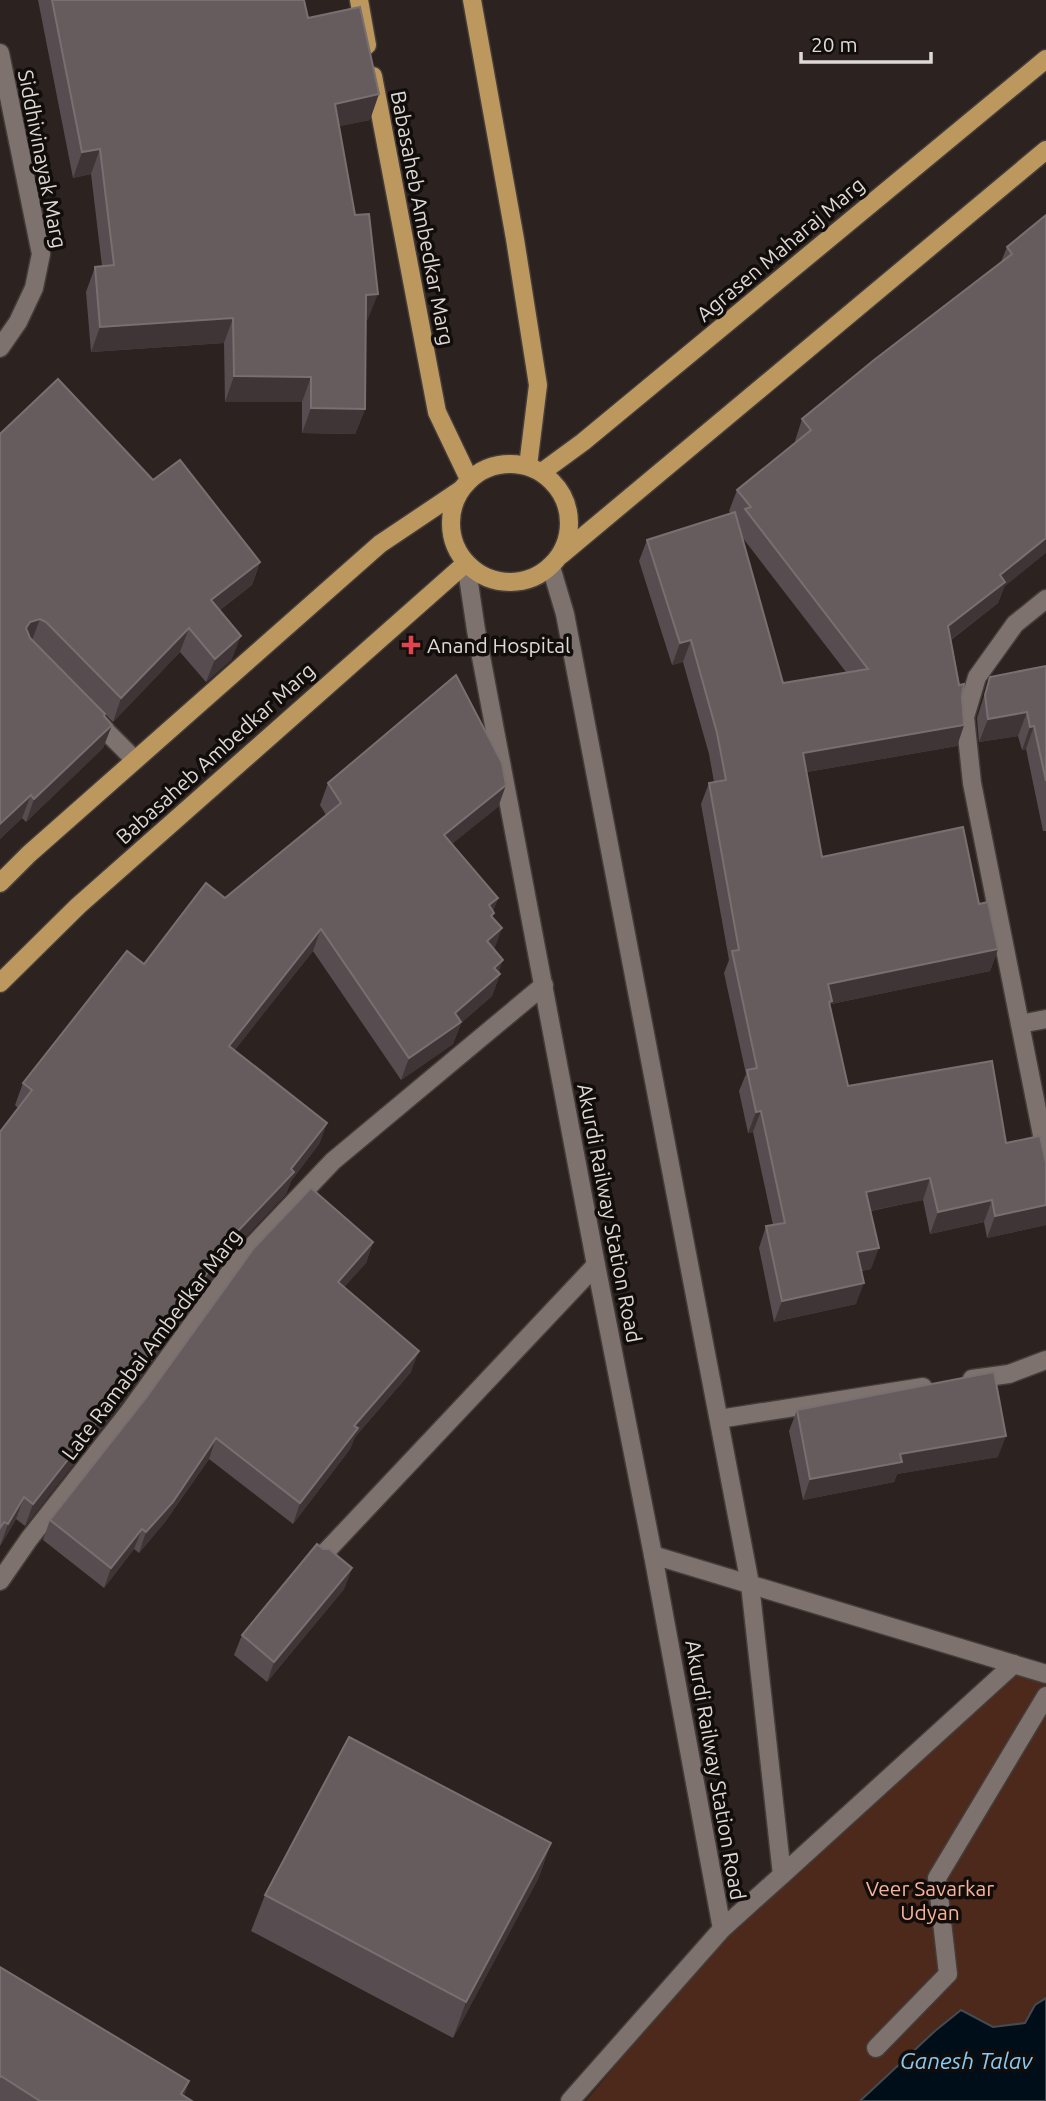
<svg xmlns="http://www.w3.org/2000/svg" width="1046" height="2101" font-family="Ubuntu,sans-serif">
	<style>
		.green { fill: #4d291c }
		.water { fill: #000e1a; stroke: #434b52; stroke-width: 2 }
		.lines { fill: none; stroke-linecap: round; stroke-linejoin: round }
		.minor-casing { stroke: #443d3a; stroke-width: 21 }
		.major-casing { stroke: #443d3a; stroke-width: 21 }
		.minor { stroke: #7e726e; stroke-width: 18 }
		.major { stroke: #bc985f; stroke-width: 18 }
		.wall { fill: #574c50; fill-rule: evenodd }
		.shaded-wall { fill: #403536 }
		.building { fill: #665c5e; stroke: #786f71; stroke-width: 2 }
		.health-dot { fill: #e0444e; stroke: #110d0b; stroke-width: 2.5 }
		.labels { text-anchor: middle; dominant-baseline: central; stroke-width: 7; stroke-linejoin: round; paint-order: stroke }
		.street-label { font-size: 21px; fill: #ded8d6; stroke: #110d0b }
		.poi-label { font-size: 21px; fill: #ded8d6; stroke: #110d0b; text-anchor: start }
		.park-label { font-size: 21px; fill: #fab298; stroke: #110d0b }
		.water-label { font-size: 23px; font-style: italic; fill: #88caf6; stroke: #110d0b }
	</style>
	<rect width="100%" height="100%" fill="#2c221f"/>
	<polygon class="green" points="1018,1665 1046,1674 1046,1998 1035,2005 1025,2023 993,2027 935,2031 860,2101 586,2101 730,1927"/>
	<polygon class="water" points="1046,1998 1046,2101 860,2101 935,2031 961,2010 993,2027 1025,2023 1035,2005"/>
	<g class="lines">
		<defs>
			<g id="minor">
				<polyline points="0,53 41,254 34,288 18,322 0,348"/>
				<polyline points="466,563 476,630 596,1265 653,1555 722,1929"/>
				<polyline points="551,567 565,614 750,1584 782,1875 722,1929 570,2101"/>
				<polyline points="1046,599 1015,624 977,677 965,717 972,783 1046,1155"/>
				<polyline points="93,718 135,760"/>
				<polyline points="1020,1024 1046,1019"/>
				<polyline points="972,1379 1009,1374 1046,1360"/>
				<polyline points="719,1419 923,1387"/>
				<polyline points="653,1555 1046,1674"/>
				<polyline points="319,1559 596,1265"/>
				<polyline points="0,1581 29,1539 129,1412 238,1261 333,1161 544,985"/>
				<polyline points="782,1875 1014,1664"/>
				<polyline points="876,2048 948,1974 937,1878 1046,1696"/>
			</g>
			<g id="major">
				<polyline points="359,0 367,45"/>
				<polyline points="472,0 515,239 538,385 528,466"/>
				<polyline points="373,76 437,412 469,479"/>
				<circle cx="510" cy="523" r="59"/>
				<polyline points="542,472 583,442 1046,59"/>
				<polyline points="561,555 1046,150"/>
				<polyline points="0,883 29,854 380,544 459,491"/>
				<polyline points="0,983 78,906 466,563"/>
			</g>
		</defs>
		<use href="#minor" class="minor-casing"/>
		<use href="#major" class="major-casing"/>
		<use href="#minor" class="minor"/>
		<use href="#major" class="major"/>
	</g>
	<g class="wall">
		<polygon points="38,0 304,0 308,18 370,120 339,126 368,319 366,320 365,409 355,434 302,433 302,402 225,402 224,343 91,352 86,292 95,267 102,266 91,174 73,178"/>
		<path d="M1046 215 1004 587 998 603 951 640 962 697 964 725 957 746 807 772 822 857 979 904 998 949 990 971 831 1004 830 1005 848 1086 1006 1143 1046 1163V1225L987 1238 984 1222 930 1234 923 1200 871 1211V1269L862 1271 856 1304 774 1322 759 1248 766 1226 773 1225 753 1132 748 1133 739 1091 746 1074 724 973 729 960 701 804 709 783 714 782 709 754 683 662 672 665 639 561 647 540 731 514 729 511 737 490 796 442 795 441 802 419 1001 262 1007 247ZM742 537 846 672 783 683Z"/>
		<polygon points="0,434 153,480 260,562 252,585 220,610 232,659 206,682 180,652 113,722 37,646 112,725 103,748 26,822 22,818 0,839"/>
		<polygon points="1046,666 1046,831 1043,831 1026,749 1022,750 1018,736 979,742 977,718 990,677"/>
		<polygon points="328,783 506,785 498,807 451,844 498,898 493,911 493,918 494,949 500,974 492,996 461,1023 453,1044 401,1080 313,951 234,1050 327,1123 319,1144 291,1181 286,1194 229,1254 120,1405 25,1526 16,1519 0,1546 0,1132 18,1108 15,1105 23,1083 144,964 326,815 320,805"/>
		<polygon points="373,1242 366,1263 344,1287 411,1372 355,1437 350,1449 293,1524 209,1459 165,1522 139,1553 134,1549 104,1588 43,1540 50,1520"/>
		<polygon points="797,1410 998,1457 897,1474 894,1482 803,1500 789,1431"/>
		<polygon points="323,1549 352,1568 344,1589 267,1682 234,1655 242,1635"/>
		<polygon points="551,1843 538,1879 453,2038 251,1931 265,1895"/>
		<polygon points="0,1967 189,2081 184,2096 192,2101 0,2101"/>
	</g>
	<g class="shaded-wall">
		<polygon points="379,94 370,120 326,129 335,104"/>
		<polygon points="100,149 91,174 73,178 82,152"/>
		<polygon points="378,294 368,319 357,320 366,295"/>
		<polygon points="233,318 224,343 91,352 100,327"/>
		<polygon points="234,376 311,377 302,402 225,402"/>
		<polygon points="311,408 365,409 355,434 302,433"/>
		<polygon points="1046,538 1046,553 1004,587 998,603 940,648 948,626 1000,575"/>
		<polygon points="260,562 252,585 203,623 211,600"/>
		<polygon points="40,619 31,643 26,628 30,622"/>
		<polygon points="189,628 180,652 113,722 121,698"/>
		<polygon points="241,636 232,659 206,682 215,659"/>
		<polygon points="691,640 683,662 672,665 680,643"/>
		<polygon points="1027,712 1018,736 979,742 988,719"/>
		<polygon points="112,725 103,748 26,822 34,799"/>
		<polygon points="964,725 957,746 795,774 803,753"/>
		<polygon points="1034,726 1026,749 1022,750 1030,727"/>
		<polygon points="506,785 498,807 436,857 444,835"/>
		<polygon points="31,795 22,818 0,839 0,824"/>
		<polygon points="498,898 492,915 494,913 486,935 489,905"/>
		<polygon points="502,928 494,950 487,941"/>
		<polygon points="321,929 313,951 221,1068 229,1046"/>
		<polygon points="998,949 990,971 831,1004 824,1023 828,984"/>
		<polygon points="503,960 497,976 500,974 492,996 461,1023 453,1044 401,1080 409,1058 455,1013 494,968"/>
		<polygon points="761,1111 753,1132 748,1133 756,1112"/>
		<polygon points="327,1123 319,1144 291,1181 286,1194 229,1254 120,1405 25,1526 33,1504 237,1232 291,1169"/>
		<polygon points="930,1178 923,1200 859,1213 866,1192"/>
		<polygon points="992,1200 984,1222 930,1234 938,1212"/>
		<polygon points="1046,1205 1046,1225 987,1238 995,1216"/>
		<polygon points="373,1242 366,1263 331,1302 338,1282"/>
		<polygon points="879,1248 871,1269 850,1273 857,1252"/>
		<polygon points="864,1283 856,1304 774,1322 782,1301"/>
		<polygon points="419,1351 411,1372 355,1437 350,1449 293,1524 300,1503 354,1426"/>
		<polygon points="1006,1436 998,1457 897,1474 894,1482 803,1500 810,1479 900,1454"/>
		<polygon points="216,1438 209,1459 165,1522 139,1553 146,1532"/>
		<polygon points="24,1497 16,1519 0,1546 8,1524"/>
		<polygon points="142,1529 134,1549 104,1588 111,1568"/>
		<polygon points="352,1568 344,1589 267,1682 274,1662"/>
		<polygon points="551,1843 538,1879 453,2038 466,2002"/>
		<polygon points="189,2081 182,2101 181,2094"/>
	</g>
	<g class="building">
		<polygon points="52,0 304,0 308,18 360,7 379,94 335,104 355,215 369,214 378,294 366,295 365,409 311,408 311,377 234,376 233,318 100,327 95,267 114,265 100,149 82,152"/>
		<polygon points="1046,215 1046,538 1000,575 1005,582 948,626 959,685 964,684 962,697 964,725 803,753 822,857 963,827 979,904 988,902 998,949 828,984 832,1001 829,1002 848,1086 992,1061 1006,1143 1040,1136 1046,1163 1046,1205 995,1216 992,1200 938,1212 930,1178 866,1192 879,1248 857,1252 864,1283 782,1301 766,1226 785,1223 761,1111 756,1112 747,1070 757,1068 732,951 739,950 709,783 726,780 717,733 691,640 680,643 647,540 735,512 783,683 868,669 745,509 751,507 737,490 811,430 802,419 874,360 1012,254 1007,247"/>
		<polygon points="58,379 153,480 180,460 260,562 211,600 241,636 215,659 189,628 121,698 46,622 40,619 30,622 26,628 30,638 105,714 104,716 112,725 34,799 31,795 0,824 0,434"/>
		<polygon points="1046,666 1046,781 1034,726 1030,727 1027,712 988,719 985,695 990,677"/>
		<polygon points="456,675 502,763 506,785 444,835 498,898 489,905 494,913 491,916 502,928 487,941 503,960 494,968 500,974 455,1013 461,1022 409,1058 321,929 229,1046 327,1123 291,1169 294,1172 237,1232 128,1383 33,1504 24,1497 8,1524 4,1522 0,1528 0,1132 32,1090 23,1083 127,951 144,964 206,883 225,898 341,803 328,783"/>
		<polygon points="311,1188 373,1242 338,1282 419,1351 354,1426 358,1428 300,1503 216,1438 173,1502 146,1532 142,1529 111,1568 50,1520 146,1398 254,1248"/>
		<polygon points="994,1372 1006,1436 900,1454 902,1462 810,1479 797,1410"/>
		<polygon points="317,1544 323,1549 329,1549 352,1568 274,1662 242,1635"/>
		<polygon points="349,1737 551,1843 466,2002 265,1895"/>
		<polygon points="0,1967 189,2081 181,2094 192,2101 40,2101 1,2076 0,2077"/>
	</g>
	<path class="health-dot" d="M407.5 634.5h7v7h7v7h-7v7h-7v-7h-7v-7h7z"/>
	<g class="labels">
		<g class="street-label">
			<text transform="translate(43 159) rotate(79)">Siddhivinayak Marg</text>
			<text transform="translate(423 218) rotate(79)">Babasaheb Ambedkar Marg</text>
			<text transform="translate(780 249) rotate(-40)">Agrasen Maharaj Marg</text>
			<text transform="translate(215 753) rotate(-42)">Babasaheb Ambedkar Marg</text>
			<text transform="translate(610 1213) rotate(79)">Akurdi Railway Station Road</text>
			<text transform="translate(151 1344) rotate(-53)">Late Ramabai Ambedkar Marg</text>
			<text transform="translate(716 1770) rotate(80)">Akurdi Railway Station Road</text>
		</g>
		<g class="poi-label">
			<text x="427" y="645">Anand Hospital</text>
		</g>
		<g class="park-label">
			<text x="930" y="1888">Veer Savarkar<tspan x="930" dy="24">Udyan</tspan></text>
		</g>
		<g class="water-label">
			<text x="966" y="2060">Ganesh Talav</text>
		</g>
	</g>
	<path d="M801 52v10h130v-10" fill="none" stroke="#ded8d6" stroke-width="3.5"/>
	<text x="811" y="52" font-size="21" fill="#ded8d6" stroke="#110d0b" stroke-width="5" paint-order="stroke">20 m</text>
</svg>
